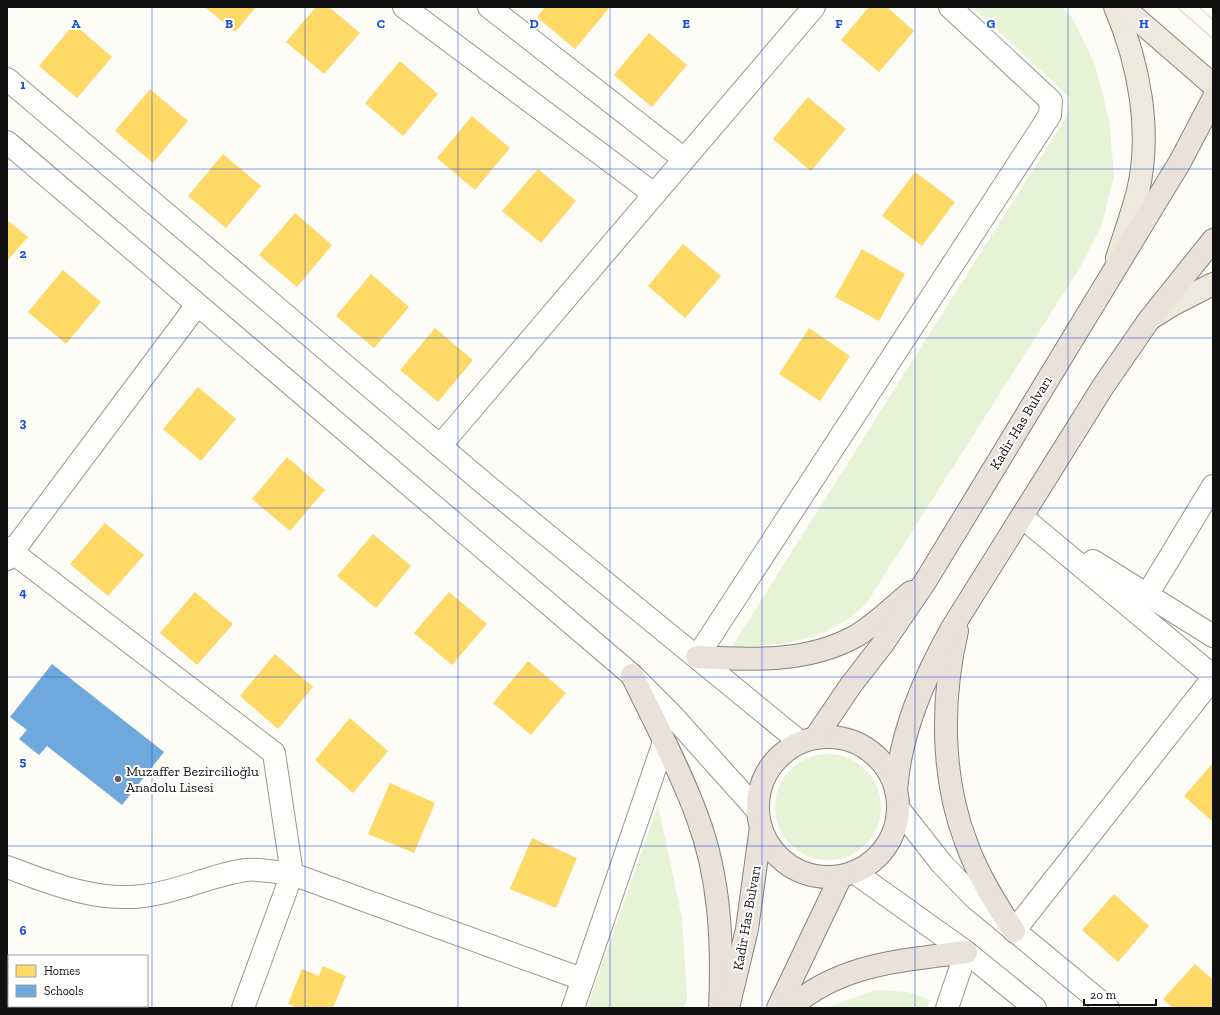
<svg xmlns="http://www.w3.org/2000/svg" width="1220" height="1015" font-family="'Zilla Slab',serif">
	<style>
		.green { fill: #e7f3d7 }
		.homes { fill: #ffd966 }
		.schools { fill: #6fa8dc }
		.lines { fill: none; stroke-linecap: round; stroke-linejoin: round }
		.minor-casing { stroke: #979795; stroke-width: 24 }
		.major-casing { stroke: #858482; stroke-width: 24 }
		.highway-casing { stroke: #858482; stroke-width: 24 }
		.minor { stroke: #fffffe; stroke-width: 22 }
		.major { stroke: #ede9dc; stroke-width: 22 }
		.highway { stroke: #eae1d8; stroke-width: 22 }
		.tram { stroke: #d9c6c7; stroke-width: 1 }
		.grid { fill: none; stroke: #1d4ed8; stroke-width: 1; stroke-opacity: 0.55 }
		.poi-dot { fill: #646362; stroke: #fff; stroke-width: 1.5 }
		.labels { text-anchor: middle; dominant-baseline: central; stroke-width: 4; stroke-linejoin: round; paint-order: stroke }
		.street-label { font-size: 14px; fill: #111; stroke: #fff }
		.poi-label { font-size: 14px; fill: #111; stroke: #fff; text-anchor: start }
		.grid-label { font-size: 13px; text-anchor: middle; font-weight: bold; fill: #1d4ed8; stroke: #fff; stroke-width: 4; stroke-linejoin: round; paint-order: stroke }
	</style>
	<rect width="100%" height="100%" fill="#fdfcf7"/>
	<g class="green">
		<path d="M973 7H1062L1073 19 1095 65 1109 119 1114 176 1101 227 1079 269 866 604C821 645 788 643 731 648L1067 116 1070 98Z"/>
		<circle cx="828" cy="807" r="53"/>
		<polygon points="658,805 682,918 687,999 684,1008 587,1008"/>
		<polygon points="875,990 908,992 930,1000 927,1008 826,1008"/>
	</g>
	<g class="homes">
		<polygon points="205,7 256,7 235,32"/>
		<polygon points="316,7 329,7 360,33 324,74 286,42"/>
		<polygon points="545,7 610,7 575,49 537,17"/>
		<polygon points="869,7 887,7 914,31 879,72 841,40"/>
		<polygon points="74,24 112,57 77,98 39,66"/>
		<polygon points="649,33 687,65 652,107 614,75"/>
		<polygon points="400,61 438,94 403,136 365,103"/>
		<polygon points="150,89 188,121 153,163 115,131"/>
		<polygon points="808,97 846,129 811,171 773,139"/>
		<polygon points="472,116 510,148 475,190 437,158"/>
		<polygon points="223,154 261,186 226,228 188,196"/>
		<polygon points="538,169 576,201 541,243 502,211"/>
		<polygon points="915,172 955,202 922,246 882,216"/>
		<polygon points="295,213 332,245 297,287 259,255"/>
		<polygon points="7,220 28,237 7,261"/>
		<polygon points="683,244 721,276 685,318 648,286"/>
		<polygon points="862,249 905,274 879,321 835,297"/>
		<polygon points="63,270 101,302 66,344 28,312"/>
		<polygon points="371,274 409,307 374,348 336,316"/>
		<polygon points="435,328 473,360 438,402 400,370"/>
		<polygon points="809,328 850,356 820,401 779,374"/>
		<polygon points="198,387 236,419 201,461 163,429"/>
		<polygon points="287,457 325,490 290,531 252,499"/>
		<polygon points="105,523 144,555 108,596 70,564"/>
		<polygon points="373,534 411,566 376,608 337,576"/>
		<polygon points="195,592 233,624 197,665 160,633"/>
		<polygon points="449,592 487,624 452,665 414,633"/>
		<polygon points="275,654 313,687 278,729 240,696"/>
		<polygon points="528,661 566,693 531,735 493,703"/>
		<polygon points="350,718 388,751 353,793 315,760"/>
		<polygon points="1213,763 1213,822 1184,796"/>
		<polygon points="390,783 435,803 414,853 368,834"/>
		<polygon points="532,838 577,858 556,908 510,889"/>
		<polygon points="1114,894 1149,926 1118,962 1082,930"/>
		<polygon points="1195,964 1213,980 1213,1008 1173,1008 1163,999"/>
		<polygon points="323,966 346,976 333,1008 299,1008 288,1004 302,969 319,976"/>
	</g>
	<polygon class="schools" points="52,664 164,752 122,805 47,746 39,755 19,739 27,730 10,717"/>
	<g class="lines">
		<defs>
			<g id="minor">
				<polyline points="404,7 654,194"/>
				<polyline points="489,7 684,159"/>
				<polyline points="7,79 486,485 800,742"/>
				<polyline points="7,142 632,675 671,714 758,811"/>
				<polyline points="440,446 814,7"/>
				<polyline points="1022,517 1213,676"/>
				<polyline points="7,548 274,753 292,874 243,1008"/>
				<polyline points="7,559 197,305"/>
				<polyline points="1093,561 1213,636"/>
				<polyline points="1147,595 1213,486"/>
				<polyline points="697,657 1050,115 1051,101 950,7"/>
				<polyline points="898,808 942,864 975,898 1108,1008"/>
				<path d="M7 867C51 883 95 902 143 896 179 892 210 875 246 870 260 868 278 873 292 874L582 979"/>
				<polyline points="854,872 966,952 1035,1008"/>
				<polyline points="1014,931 1213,678"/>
				<polyline points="573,1008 664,742"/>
				<polyline points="947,1008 966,952"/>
			</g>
			<g id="major">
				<path d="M1115 7C1139 63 1152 131 1138 191 1132 214 1124 236 1117 258"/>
				<polyline points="1123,7 1213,85"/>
				<polyline points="1153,317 1172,305 1213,284"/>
			</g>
			<g id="highway">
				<path d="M957 631C941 699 941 777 966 842 977 874 995 903 1014 931"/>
				<path d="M697 657C750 660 808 663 856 636 875 625 894 606 911 592"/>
				<path d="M632 675C654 721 679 767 697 816 720 877 723 943 720 1008"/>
				<circle cx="828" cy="807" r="70"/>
				<polyline points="815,738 851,685 882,645 925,582 1180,162 1213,99"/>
				<path d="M896 791C900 733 924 678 952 628L1104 385 1149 320 1213 240"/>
				<polyline points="729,1004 747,929 761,827"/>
				<polyline points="778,1008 841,876"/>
				<path d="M790 1008C841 963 901 961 966 952"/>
			</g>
		</defs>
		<use href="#minor" class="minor-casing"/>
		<use href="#major" class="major-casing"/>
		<use href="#highway" class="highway-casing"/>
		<use href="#minor" class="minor"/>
		<use href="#major" class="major"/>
		<use href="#highway" class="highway"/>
		<g class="tram">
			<polyline points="1177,7 1213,39"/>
			<polyline points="1199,7 1213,20"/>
		</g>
	</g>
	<path class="grid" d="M152 7V1008M305 7V1008M458 7V1008M610 7V1008M762 7V1008M915 7V1008M1068 7V1008M7 169H1213M7 338H1213M7 508H1213M7 677H1213M7 846H1213"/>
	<circle class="poi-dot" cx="118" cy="779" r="4"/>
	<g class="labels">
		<g class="street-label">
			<text transform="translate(1021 423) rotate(-59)">Kadir Has Bulvarı</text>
			<text transform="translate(747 918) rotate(-80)">Kadir Has Bulvarı</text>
		</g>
		<g class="poi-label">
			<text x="126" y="771">Muzaffer Bezircilioğlu<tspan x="126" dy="16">Anadolu Lisesi</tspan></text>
		</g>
	</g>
	<g class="grid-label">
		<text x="76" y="28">A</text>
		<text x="229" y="28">B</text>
		<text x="381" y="28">C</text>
		<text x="534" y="28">D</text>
		<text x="686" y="28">E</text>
		<text x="839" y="28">F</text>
		<text x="991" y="28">G</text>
		<text x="1144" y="28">H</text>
		<text x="23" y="89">1</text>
		<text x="23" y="258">2</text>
		<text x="23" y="427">3</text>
		<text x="23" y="597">4</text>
		<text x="23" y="766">5</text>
		<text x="23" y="935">6</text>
	</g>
	<rect width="1220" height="1015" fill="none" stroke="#111111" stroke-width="16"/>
	<rect x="8" y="955" width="140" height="52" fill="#ffffff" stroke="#a0a0a0"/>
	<rect x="16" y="965" width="20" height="12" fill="#ffd966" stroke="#a0a0a0"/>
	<text x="44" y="975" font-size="12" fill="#111111">Homes</text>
	<rect x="16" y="985" width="20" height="12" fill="#6fa8dc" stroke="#a0a0a0"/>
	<text x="44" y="995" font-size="12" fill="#111111">Schools</text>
	<path d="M1084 999v6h72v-6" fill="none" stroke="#111111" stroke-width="2"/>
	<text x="1090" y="999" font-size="12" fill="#111111" stroke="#ffffff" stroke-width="3" paint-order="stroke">20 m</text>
</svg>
